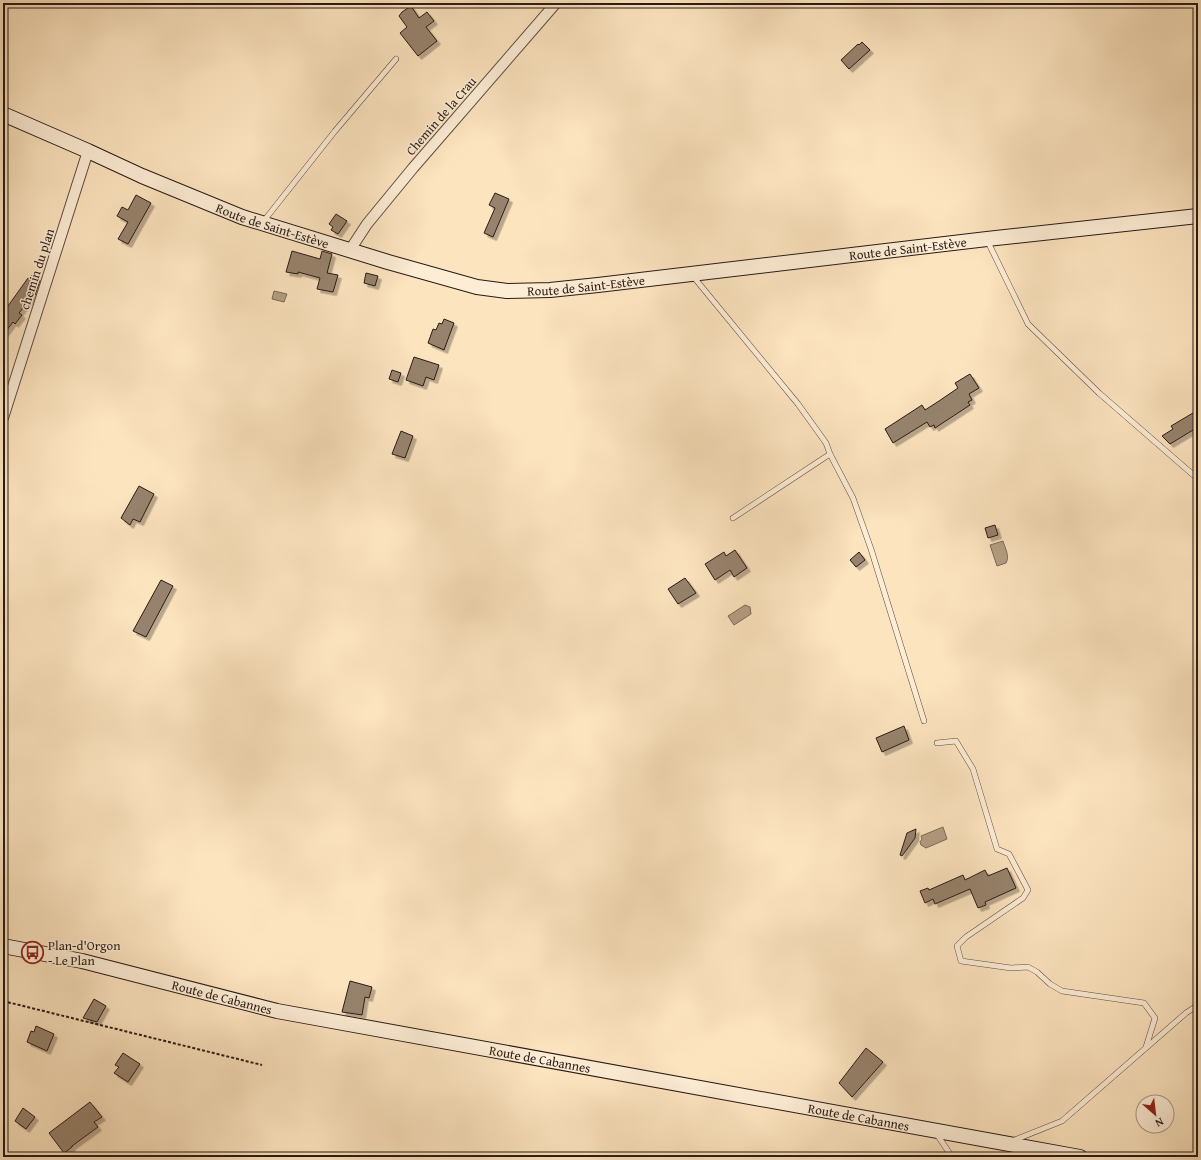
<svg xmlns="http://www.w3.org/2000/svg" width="1201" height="1160" font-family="'Gentium Book Plus',serif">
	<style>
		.water { fill: #b59f85; stroke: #7d6a58 }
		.building { fill: #97836d; stroke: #2a1a14; filter: url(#shadow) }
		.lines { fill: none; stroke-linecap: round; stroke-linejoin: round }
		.lane-casing { stroke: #5e4c3f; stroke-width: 6 }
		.street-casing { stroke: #5e4c3f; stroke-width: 12 }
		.secondary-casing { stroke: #2a1a14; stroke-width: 16 }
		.path { stroke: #2a1a14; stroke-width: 2; stroke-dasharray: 3 2; stroke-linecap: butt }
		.lane { stroke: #fdedd5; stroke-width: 5 }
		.street { stroke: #fdedd5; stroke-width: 10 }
		.secondary { stroke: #fdedd5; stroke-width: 14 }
		.labels { text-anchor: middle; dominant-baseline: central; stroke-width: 3; stroke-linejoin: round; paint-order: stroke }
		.street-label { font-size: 13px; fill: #2a1a14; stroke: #fdedd5 }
		.poi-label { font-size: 13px; fill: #2a1a14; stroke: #fdedd5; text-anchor: start }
	</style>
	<defs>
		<filter id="shadow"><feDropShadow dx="3.5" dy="3.5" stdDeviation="0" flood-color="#0004"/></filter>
	</defs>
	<rect width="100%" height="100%" fill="#fce4bf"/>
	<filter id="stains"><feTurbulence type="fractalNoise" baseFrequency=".005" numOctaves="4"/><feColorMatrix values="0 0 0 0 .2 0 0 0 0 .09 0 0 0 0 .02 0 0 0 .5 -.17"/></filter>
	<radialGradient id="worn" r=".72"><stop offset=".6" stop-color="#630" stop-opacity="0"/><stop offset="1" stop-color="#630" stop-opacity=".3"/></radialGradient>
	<g class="water">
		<polygon points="274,291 287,294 284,302 272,299"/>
		<path d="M1003 541C1005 548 1010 556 1006 563L997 566 990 545Z"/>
		<polygon points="745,605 750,607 751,614 734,625 728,616"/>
		<polygon points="943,827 947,839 926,848 921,845 920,842 922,839 921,836"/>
	</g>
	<g class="building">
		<polygon points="411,6 419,18 427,12 434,21 426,27 437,41 418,56 400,33 407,27 399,16 402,12"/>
		<polygon points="862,42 870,50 849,69 841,60 858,44 859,45"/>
		<polygon points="495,193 509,199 493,237 484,233 495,208 489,205"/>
		<polygon points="136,195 151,203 128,244 118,239 128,222 117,216 122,207 128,210"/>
		<polygon points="336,214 347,221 338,234 331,230 333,227 329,224"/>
		<polygon points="292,251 320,259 322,251 332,254 327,273 338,275 333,292 317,289 320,278 298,272 298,274 286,272"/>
		<polygon points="366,273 378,276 375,286 364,283"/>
		<polygon points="33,274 40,280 35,295 34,294 19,313 22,315 15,324 13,322 3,335 3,313 28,278 30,278"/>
		<polygon points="444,319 454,323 444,350 428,343 433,329 436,330 439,323 442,324"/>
		<polygon points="414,357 439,365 434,380 426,377 423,386 406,380"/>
		<polygon points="392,370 401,373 398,382 389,379"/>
		<polygon points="970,374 979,388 969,394 972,400 968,402 970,405 935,428 934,425 930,427 927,422 893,443 885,429 922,405 925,410 939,401 958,388 955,383"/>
		<polygon points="1198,410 1198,427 1170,444 1162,436 1173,429 1171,426"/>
		<polygon points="401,431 413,436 405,458 392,454"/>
		<polygon points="139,486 154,494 140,522 133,519 130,525 121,518"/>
		<polygon points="995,525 998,535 988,538 985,528"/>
		<polygon points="735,550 747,568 734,577 730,570 715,580 705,564 724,552 726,556"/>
		<polygon points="859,552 865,560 856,567 850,560"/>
		<polygon points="685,578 696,593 678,604 668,589"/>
		<polygon points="161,580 173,586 146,637 133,631"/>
		<polygon points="904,726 909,740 882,752 876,738"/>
		<polygon points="916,829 915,838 902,856 900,855 907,833"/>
		<polygon points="1007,868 1016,888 985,902 986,905 978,908 970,889 935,904 933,899 925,903 920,891 928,888 929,890 963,875 965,880 985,870 988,876"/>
		<polygon points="350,981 372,987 369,998 365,997 362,1015 342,1012"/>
		<polygon points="94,999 106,1006 97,1022 83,1018"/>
		<polygon points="36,1026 54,1034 47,1051 27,1042 31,1031 34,1032"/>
		<polygon points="866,1048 883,1062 852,1097 839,1083"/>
		<polygon points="123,1053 140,1064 128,1082 114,1073 119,1067 115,1065"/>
		<polygon points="90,1102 102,1117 94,1122 98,1127 72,1146 72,1147 64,1153 49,1133"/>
		<polygon points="23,1108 35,1117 26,1129 15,1121"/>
	</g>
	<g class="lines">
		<defs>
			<g id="lane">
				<polyline points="263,222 335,131 396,59"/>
				<polyline points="987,240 1028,324 1099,393 1198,479"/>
				<polyline points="692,275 798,404 826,443 830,454 733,518"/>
				<polyline points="830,454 853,498 871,549 924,721"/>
				<polyline points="937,743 956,741 973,769 997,849 1009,854 1028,890 1023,898 966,937 957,946 961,961 1011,968 1028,967 1037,972 1050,984 1062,991 1144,1003 1155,1018 1146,1047"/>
				<polyline points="936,1133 952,1157"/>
				<polyline points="1012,1141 1062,1121 1186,1013 1198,1005"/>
			</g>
			<g id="street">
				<polyline points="350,250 367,224 413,168 556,3"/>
				<polyline points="3,418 88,151"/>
			</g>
			<g id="secondary">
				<path id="s1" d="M3 114 88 151 142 176 242 217 388 262 477 287 507 291 550 290 598 285 987 239 1198 216"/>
				<path id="s2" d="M3 946 82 961 277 1011 1080 1157"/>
			</g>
		</defs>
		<use href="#lane" class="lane-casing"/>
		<use href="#street" class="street-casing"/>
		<use href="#secondary" class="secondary-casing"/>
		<polyline class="path" points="3,1001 262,1065"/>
		<use href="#lane" class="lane"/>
		<use href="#street" class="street"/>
		<use href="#secondary" class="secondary"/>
	</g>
	<defs>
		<symbol id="bus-ring" viewBox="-11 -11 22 22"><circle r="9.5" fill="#fdedd5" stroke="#8f2418" stroke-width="1.5"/><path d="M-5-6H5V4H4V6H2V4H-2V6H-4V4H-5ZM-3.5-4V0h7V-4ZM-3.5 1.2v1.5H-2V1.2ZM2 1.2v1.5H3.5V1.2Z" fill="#8f2418"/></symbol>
	</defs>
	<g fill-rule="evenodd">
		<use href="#bus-ring" x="20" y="940" width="25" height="25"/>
	</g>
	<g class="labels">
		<g class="street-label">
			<text transform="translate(441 116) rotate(-49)">Chemin de la Crau</text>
			<text stroke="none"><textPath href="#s1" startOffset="292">Route de Saint-Estève</textPath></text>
			<text stroke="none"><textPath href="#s1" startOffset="939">Route de Saint-Estève</textPath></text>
			<text transform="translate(37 269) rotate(-72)">chemin du plan</text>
			<text stroke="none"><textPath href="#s1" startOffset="615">Route de Saint-Estève</textPath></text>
			<text stroke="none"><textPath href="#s2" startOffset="225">Route de Cabannes</textPath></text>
			<text stroke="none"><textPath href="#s2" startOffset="549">Route de Cabannes</textPath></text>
			<text stroke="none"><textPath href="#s2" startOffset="873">Route de Cabannes</textPath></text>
		</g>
		<g class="poi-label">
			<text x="48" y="945">Plan-d'Orgon<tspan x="48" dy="15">- Le Plan</tspan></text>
		</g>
	</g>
	<rect width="1201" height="1160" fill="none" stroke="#fce4bf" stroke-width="16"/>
	<rect x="4" y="4" width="1193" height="1152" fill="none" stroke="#2a1a14" stroke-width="2"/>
	<rect x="8" y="8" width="1185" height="1144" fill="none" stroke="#2a1a14"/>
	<g transform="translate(1155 1114) rotate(152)"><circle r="19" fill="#fdedd5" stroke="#a99988"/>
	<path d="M0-3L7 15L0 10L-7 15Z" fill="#8f2418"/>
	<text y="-6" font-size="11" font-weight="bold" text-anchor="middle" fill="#2a1a14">N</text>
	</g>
	<rect width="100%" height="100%" filter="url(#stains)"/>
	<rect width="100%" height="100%" fill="url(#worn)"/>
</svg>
